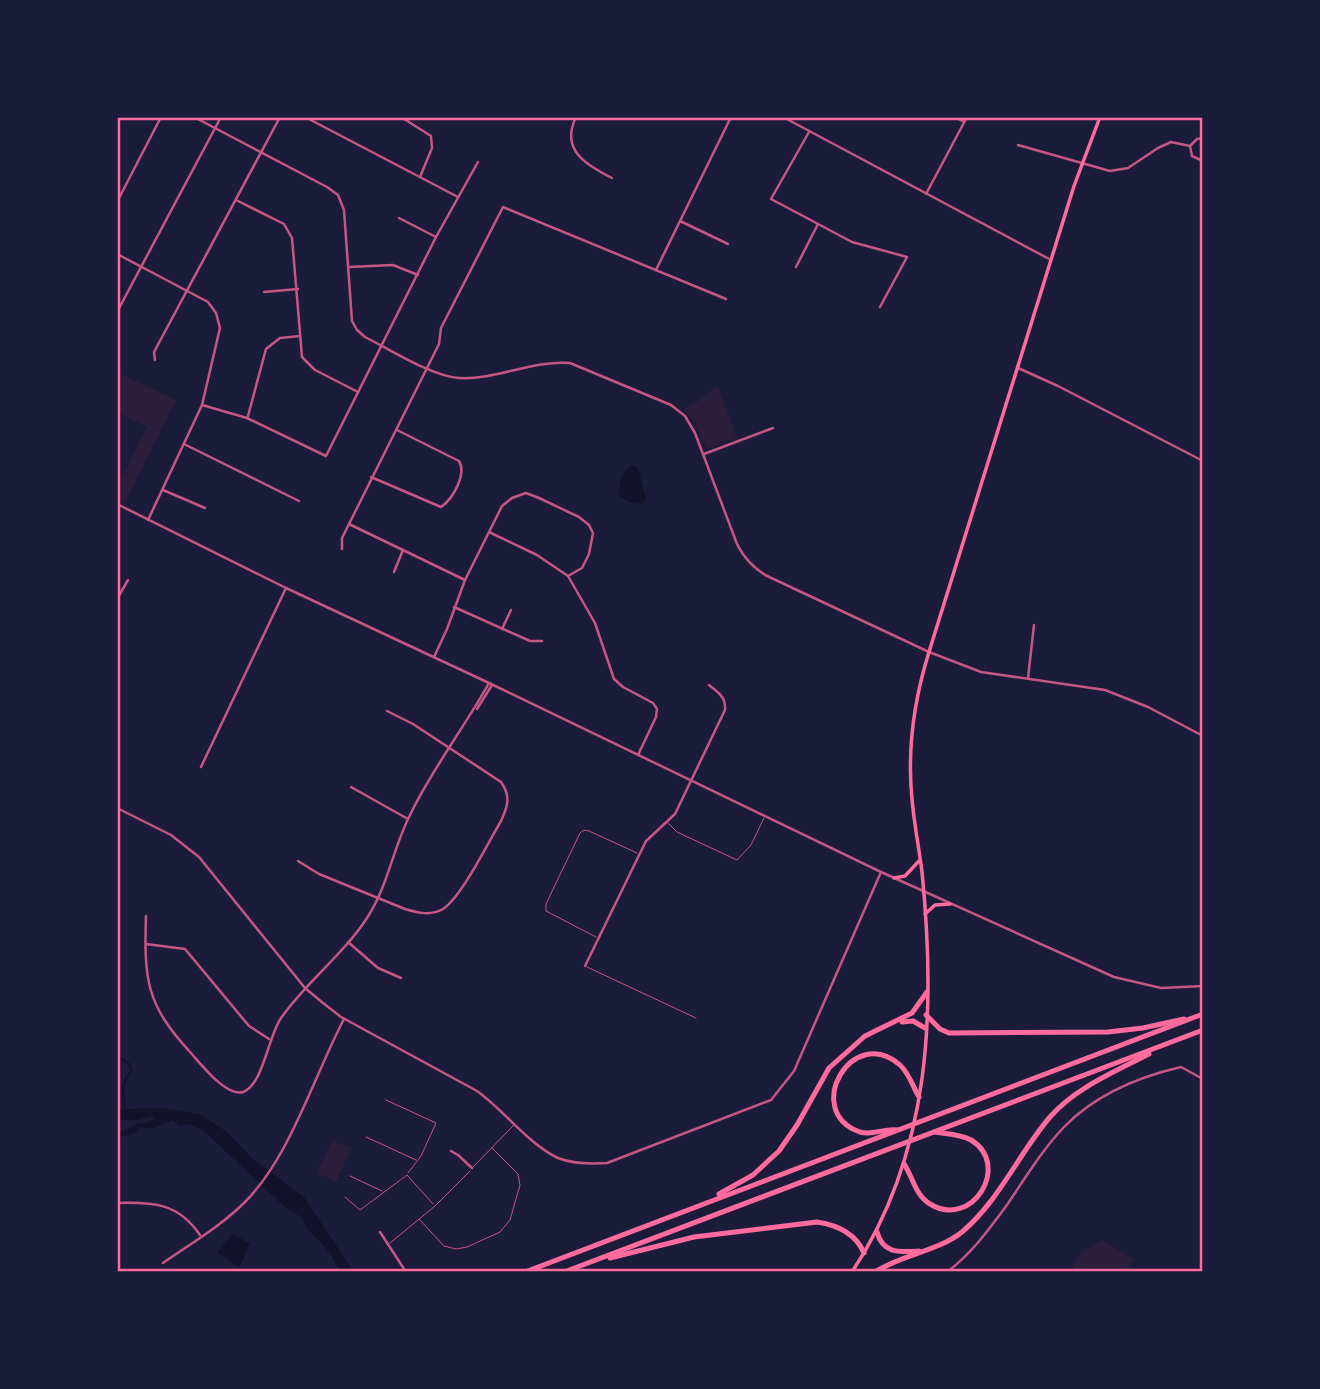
<svg xmlns="http://www.w3.org/2000/svg" width="1320" height="1389" font-family="Overpass,sans-serif">
	<style>
		.green { fill: #2a1e3b }
		.water { fill: #12122b }
		.lines { fill: none; stroke-linecap: round; stroke-linejoin: round }
		.stream { stroke: #12122b; stroke-width: 2 }
		.service { stroke: #c65784; stroke-width: 1 }
		.minor { stroke: #c65784; stroke-width: 2.5 }
		.tertiary { stroke: #c65784; stroke-width: 2.5 }
		.primary { stroke: #ff6b9d; stroke-width: 3.5 }
		.motorway { stroke: #ff6b9d; stroke-width: 5 }
		.neatline { fill: none; stroke: #ff6b9d; stroke-width: 2.5 }
	</style>
	<rect width="100%" height="100%" fill="#1b1b3a"/>
	<g class="green">
		<polygon points="117,372 176,400 125,503 117,499 117,487 147,427 117,412"/>
		<polygon points="718,386 737,438 707,448 690,416 683,409 694,404"/>
		<polygon points="332,1140 351,1148 336,1182 317,1173"/>
		<polygon points="1102,1240 1135,1260 1124,1272 1069,1272 1074,1269 1072,1267 1083,1251"/>
	</g>
	<g class="water">
		<path d="M631 465 638 468 646 499 642 504 629 502 620 497C617 485 622 472 631 465Z"/>
		<polygon points="145,1108 162,1108 199,1114 227,1132 253,1159 304,1197 354,1272 340,1272 330,1253 306,1227 303,1218 287,1209 203,1130 189,1124 180,1126 172,1120 153,1128 140,1128 134,1134 117,1137 117,1132 131,1128 138,1123 145,1124 156,1118 153,1116 137,1120 117,1120 117,1110"/>
		<polygon points="233,1234 250,1244 239,1268 217,1252"/>
	</g>
	<g class="lines">
		<path class="stream" d="M117 1057 128 1063 132 1070C120 1084 123 1093 125 1109"/>
		<g class="service">
			<polyline points="668,823 677,832 737,860 751,845 764,818"/>
			<polyline points="596,937 546,911 546,904 580,833 584,830 589,831 637,853"/>
			<polyline points="587,967 696,1018"/>
			<polyline points="386,1100 436,1123 421,1156 408,1173"/>
			<polyline points="366,1137 416,1160"/>
			<polyline points="473,1167 514,1125"/>
			<polyline points="350,1176 382,1191"/>
			<polyline points="345,1197 360,1210 407,1175 433,1204"/>
			<polyline points="419,1219 444,1246 456,1249 467,1247 500,1232 510,1220 520,1185 518,1174 492,1148"/>
			<polyline points="390,1243 435,1206 470,1171"/>
		</g>
		<g class="minor">
			<polyline points="305,117 458,197"/>
			<polyline points="401,117 431,136 432,148 420,177"/>
			<path d="M576 117C560 150 586 165 612 178"/>
			<polyline points="783,117 1051,260"/>
			<polyline points="955,117 964,122"/>
			<polyline points="809,132 771,199 852,242 907,257 880,307"/>
			<polyline points="1018,145 1110,171 1128,168 1158,148 1171,142 1190,146"/>
			<polyline points="1190,146 1192,156 1203,161"/>
			<polyline points="1190,146 1197,139 1203,138"/>
			<polyline points="926,194 967,117"/>
			<polyline points="236,200 284,224 292,238 302,357 315,370 358,392"/>
			<polyline points="117,202 161,117"/>
			<polyline points="399,218 436,237"/>
			<polyline points="680,221 728,244"/>
			<polyline points="117,254 208,302 216,313 220,328 202,405 148,520"/>
			<polyline points="349,267 393,265 418,275"/>
			<polyline points="796,267 818,224"/>
			<polyline points="656,270 731,117"/>
			<polyline points="264,292 298,289"/>
			<polyline points="117,312 221,117"/>
			<polyline points="155,360 154,352 280,117"/>
			<polyline points="1018,368 1058,386 1203,461"/>
			<polyline points="202,405 247,418 326,456 436,237 478,162"/>
			<polyline points="248,416 266,349 280,338 300,336"/>
			<polyline points="184,444 299,501"/>
			<polyline points="704,454 773,428"/>
			<path d="M371 477 441 507C453 499 467 474 459 461L397 430"/>
			<polyline points="163,490 205,508"/>
			<polyline points="349,524 465,580"/>
			<polyline points="489,532 537,555 568,576 595,623 614,679 623,687 653,703 657,709 656,717 638,755"/>
			<polyline points="342,549 342,538 439,344 441,328 503,207 726,299"/>
			<polyline points="394,572 403,550"/>
			<polyline points="117,599 128,580"/>
			<polyline points="454,607 530,641 542,641"/>
			<polyline points="502,629 511,610"/>
			<polyline points="929,652 981,672 1105,690 1148,707 1203,736"/>
			<polyline points="434,657 447,629 465,580 502,506 512,498 526,493 539,498 579,517 589,525 593,533 589,554 582,568 568,576"/>
			<polyline points="1028,678 1034,625"/>
			<polyline points="477,709 492,685"/>
			<polyline points="201,767 286,588"/>
			<polyline points="351,787 408,819"/>
			<path d="M298 861 319 874 405 909C418 913 431 916 443 909 461 898 489 841 501 821 508 806 511 796 501 782L413 724 387 711"/>
			<path d="M146 916C144 980 146 1004 190 1052 201 1064 226 1097 243 1092 263 1085 268 1037 281 1018 306 982 343 955 367 918 388 886 393 848 410 815 432 769 464 728 489 683"/>
			<polyline points="348,942 378,968 401,978"/>
			<polyline points="146,944 185,949 249,1026 269,1039"/>
			<path d="M585 966 646 841 675 814 725 710C726 697 719 693 709 685"/>
			<polyline points="451,1151 458,1155 472,1168"/>
			<path d="M117 1203C154 1202 178 1203 200 1235"/>
			<polyline points="380,1232 406,1272"/>
			<path d="M163 1263C190 1244 221 1226 245 1202 290 1157 314 1076 344 1019"/>
			<path d="M947 1272C970 1255 987 1232 1004 1209 1023 1182 1041 1151 1064 1127 1095 1095 1138 1077 1181 1067L1203 1079"/>
		</g>
		<g class="tertiary">
			<path d="M194 117 327 187 338 195 344 210 352 321 357 330 365 337C389 349 433 377 459 378 496 380 532 360 570 363L671 405 685 416 695 433 737 544C744 558 752 566 765 575L929 652"/>
			<polyline points="117,504 286,588 489,683 881,872 1114,977 1161,988 1203,986"/>
			<path d="M117 808 171 835 199 857 305 988 323 1003 341 1017 477 1091C505 1111 527 1143 558 1158 573 1164 592 1164 607 1163L771 1100 794 1071 881 872"/>
		</g>
		<g class="primary">
			<polyline points="894,878 905,876 919,861"/>
			<polyline points="925,914 935,905 950,904"/>
			<path d="M852 1272C931 1153 936 1011 922 872 919 848 914 823 912 799 907 749 914 700 929 652L1074 186 1100 117"/>
		</g>
		<g class="motorway">
			<polyline points="926,1015 940,1029 949,1033 1108,1032 1143,1028 1184,1019"/>
			<polyline points="902,1022 913,1021 925,1028"/>
			<path d="M897 1130C884 1128 873 1136 860 1132 801 1111 853 1023 900 1065 909 1073 913 1087 919 1097"/>
			<path d="M904 1164C913 1177 915 1195 930 1204 972 1230 1012 1165 971 1140 960 1134 946 1134 934 1132"/>
			<polyline points="719,1194 753,1175 779,1151 797,1125 829,1068 865,1036 912,1013 927,992"/>
			<path d="M877 1232C883 1254 899 1252 919 1251"/>
			<path d="M610 1258 694 1237 817 1222C837 1225 856 1234 864 1253"/>
			<polyline points="525,1272 1203,1014"/>
			<polyline points="564,1272 1203,1030"/>
			<path d="M875 1272C902 1254 937 1252 962 1232 999 1201 1019 1153 1050 1117 1075 1088 1116 1071 1149 1054"/>
		</g>
	</g>
	<rect width="1320" height="1389" fill="none" stroke="#1b1b3a" stroke-width="238"/>
	<rect x="119" y="119" width="1082" height="1151" class="neatline"/>
</svg>
